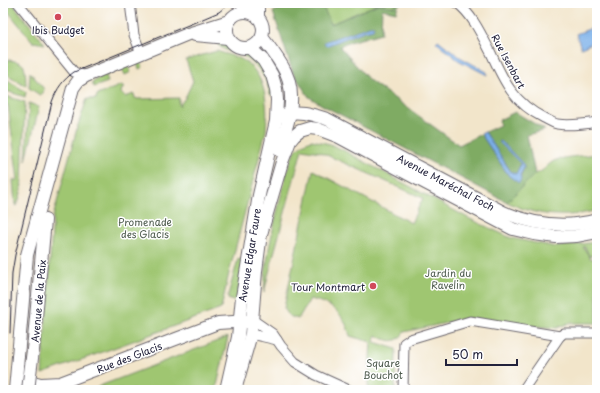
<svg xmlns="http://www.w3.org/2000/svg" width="600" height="393" font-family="'Playpen Sans',sans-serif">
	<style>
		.green { fill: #9fc671; stroke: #607456 }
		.forest { fill: #7fab63; stroke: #50664f }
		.water { fill: #7cb0e9; stroke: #4f6992 }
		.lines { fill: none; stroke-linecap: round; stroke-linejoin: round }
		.street-casing { stroke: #6b666d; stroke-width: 11 }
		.secondary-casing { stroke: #6b666d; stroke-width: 14 }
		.street { stroke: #fff; stroke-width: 9 }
		.secondary { stroke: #fff; stroke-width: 12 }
		.tram { stroke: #22223b; stroke-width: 1 }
		.secondary-bridge-casing { stroke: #6b666d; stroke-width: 14; stroke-linecap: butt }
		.secondary-bridge { stroke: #fff; stroke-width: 12 }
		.poi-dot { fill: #d1495b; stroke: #fff; stroke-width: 1.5 }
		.labels { text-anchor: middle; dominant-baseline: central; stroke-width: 3; stroke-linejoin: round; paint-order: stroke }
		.poi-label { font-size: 10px; fill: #22223b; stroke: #fff }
		.street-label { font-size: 10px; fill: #22223b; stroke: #fff }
		.park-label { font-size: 10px; fill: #4e5b4e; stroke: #fff }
	</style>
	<rect width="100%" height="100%" fill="#fff"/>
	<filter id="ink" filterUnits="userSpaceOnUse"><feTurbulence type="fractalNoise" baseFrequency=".025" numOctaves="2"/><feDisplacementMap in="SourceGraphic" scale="8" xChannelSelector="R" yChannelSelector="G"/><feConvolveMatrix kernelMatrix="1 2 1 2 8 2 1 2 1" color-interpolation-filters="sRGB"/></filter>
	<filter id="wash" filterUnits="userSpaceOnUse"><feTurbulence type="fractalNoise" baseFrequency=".012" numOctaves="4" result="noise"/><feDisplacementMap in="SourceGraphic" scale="16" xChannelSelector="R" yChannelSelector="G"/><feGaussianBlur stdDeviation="0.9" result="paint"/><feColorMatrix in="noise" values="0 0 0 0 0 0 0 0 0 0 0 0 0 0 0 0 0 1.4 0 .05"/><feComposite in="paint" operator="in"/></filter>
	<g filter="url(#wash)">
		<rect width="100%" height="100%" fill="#f2e5ca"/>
		<g class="green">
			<polygon points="321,3 396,3 395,7 378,4 331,24"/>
			<polygon points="13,4 45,44 33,42 6,9"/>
			<path d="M215 38 225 42 235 51 255 57 262 64 273 95H270C267 79 259 66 245 57 234 50 218 53 215 38Z"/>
			<path d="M217 51C225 54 234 56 241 59 267 73 268 106 266 131L229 273 221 309 42 374 53 217 77 128 87 99H96L97 95 122 85 124 88 122 89 121 93 125 97 134 94 135 98 138 99 179 98V106L185 98 193 81 186 60 206 54Z"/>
			<path d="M3 59C27 63 25 62 26 86L3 72Z"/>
			<polygon points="139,59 143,67 139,69 137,63 128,66 131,72 125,75 122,69 106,75 108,82 94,87 92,83 104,74"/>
			<polygon points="30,72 44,89 43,93 40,95 29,88"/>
			<polygon points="3,77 26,92 25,97 3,90"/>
			<polygon points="3,95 25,102 22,182 21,193 17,206 15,205 13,180 18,180 8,105 3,103"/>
			<polygon points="29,103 39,107 26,161"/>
			<path d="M312 140 330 144 341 149 470 219 511 238 556 247 597 242V255L589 256 585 247H583L591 259 597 258V323H569L557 328 519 325 469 318 404 332C397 345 387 341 376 335L374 342 396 349 395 390H375L368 387 371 342 350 336C344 313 332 304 310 299L298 319 289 316 284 308 313 170 411 223 423 198 320 152 302 149 268 276 264 293C265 253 277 214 286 175 291 158 294 145 312 140Z"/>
			<path d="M597 154V210C567 219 535 216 507 202L535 174C544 172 548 163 556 160 568 156 585 156 597 154Z"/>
			<polygon points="238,259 244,260 237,300 233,301 228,299 228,295"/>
			<polygon points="228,337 216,390 98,390 97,387"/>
		</g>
		<polygon class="forest" points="294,3 321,3 331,24 378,4 395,7 396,3 401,3 398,6 396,12 382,9 381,33 343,44 340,47 369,80 459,145 481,134 509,176 520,177 524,168 523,164 499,142 521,164 516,174 511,172 485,132 500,125 499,120 515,112 545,130 527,135 535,174 507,202 322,105 309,97 293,73 273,12"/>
		<g class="water">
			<polygon points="370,26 374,26 373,29 364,31 326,46 324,42"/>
			<polygon points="597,26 597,41 581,48 576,34"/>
			<polygon points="438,40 460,57 487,72 487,75 458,60 436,42"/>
			<polygon points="485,132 511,172 516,174 521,164 499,142 501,141 523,164 524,168 520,175 521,179 519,183 509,176 481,134"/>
		</g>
	</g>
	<g filter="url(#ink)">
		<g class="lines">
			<defs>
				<g id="street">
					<polyline points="18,3 74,72 86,76"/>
					<polyline points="130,3 134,35 141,53"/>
					<path d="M457 3C473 15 482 36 491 53 504 82 514 103 544 118 548 120 553 123 557 124 571 126 584 124 597 122"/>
					<polyline points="253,320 273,334 281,346 295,362 316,375 349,390"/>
					<polyline points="251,334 277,340"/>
					<polyline points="403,390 404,343 410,339 470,321 560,336"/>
					<polyline points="523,390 560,336 564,333 597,333"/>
				</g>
				<g id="secondary">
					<circle cx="245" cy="30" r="18"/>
					<polyline points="258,17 258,3"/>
					<polyline points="195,35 228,38"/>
					<path d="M262 37C270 48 279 59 285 71 298 98 288 124 279 150"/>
					<path d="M283 115C297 109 314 115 327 119L503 212C534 225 564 229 597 220"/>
					<polyline points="261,234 282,162 290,141 294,136 300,131 310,128 318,129 339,137 412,176 513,229 534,234 556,237 576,236 597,232"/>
					<polyline points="33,350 45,220 37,218"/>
					<polyline points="20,379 41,384 60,383 218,323 248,321"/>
					<polyline points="15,390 27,255 73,88 78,81 86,76 188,34 229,21"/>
					<polyline points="226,390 238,337 242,297 259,195 276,121 277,100 276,89 272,75 263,60 250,48"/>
					<polyline points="235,390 251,334 256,271 262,226"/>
				</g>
			</defs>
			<use href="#street" class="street-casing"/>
			<use href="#secondary" class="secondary-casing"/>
			<use href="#street" class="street"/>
			<use href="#secondary" class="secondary"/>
			<path class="tram" d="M10 333 12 273 15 255 52 102C57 88 63 80 74 72L198 21 219 12 230 3"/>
			<defs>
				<polyline id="secondary-bridge" points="28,390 33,350"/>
			</defs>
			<use href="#secondary-bridge" class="secondary-bridge-casing"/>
			<use href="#secondary-bridge" class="secondary-bridge"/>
		</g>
	</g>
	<g class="poi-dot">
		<circle cx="58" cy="17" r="4"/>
		<circle cx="373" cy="286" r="4"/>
	</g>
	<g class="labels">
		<g class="poi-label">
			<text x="58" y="29">Ibis Budget</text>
			<text x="365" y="286" text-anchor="end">Tour Montmart</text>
		</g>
		<g class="street-label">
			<text transform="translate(509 61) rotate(62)">Rue Isenbart</text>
			<text transform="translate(446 182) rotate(28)">Avenue Maréchal Foch</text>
			<text transform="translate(249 255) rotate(-81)">Avenue Edgar Faure</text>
			<text transform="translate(38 301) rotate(-85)">Avenue de la Paix</text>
			<text transform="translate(129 357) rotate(-21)">Rue des Glacis</text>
		</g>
		<g class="park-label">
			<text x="145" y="221">Promenade<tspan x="145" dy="12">des Glacis</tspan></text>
			<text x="448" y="272">Jardin du<tspan x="448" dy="12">Ravelin</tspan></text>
			<text x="383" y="362">Square<tspan x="383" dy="12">Bouchot</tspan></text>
		</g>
	</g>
	<rect width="600" height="393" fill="none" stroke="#fff" stroke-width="16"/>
	<path d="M446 359v6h71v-6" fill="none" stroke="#22223b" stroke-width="2"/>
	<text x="452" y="359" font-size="12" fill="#22223b" stroke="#ffffff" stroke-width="3" paint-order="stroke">50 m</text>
</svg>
